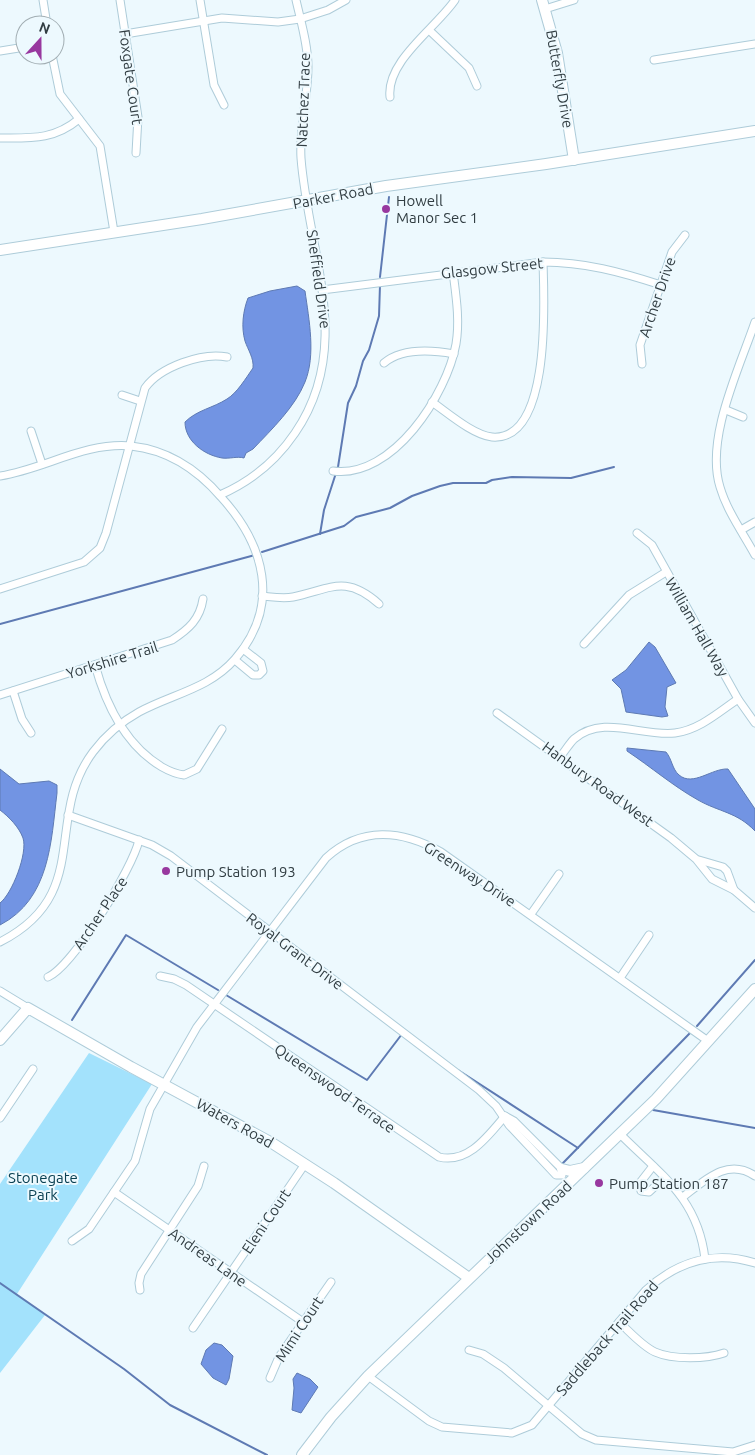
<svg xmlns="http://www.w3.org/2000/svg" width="755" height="1455" font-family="Ubuntu,sans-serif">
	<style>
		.green { fill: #a3e2fc }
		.water { fill: #7294e3; stroke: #5e7ab3 }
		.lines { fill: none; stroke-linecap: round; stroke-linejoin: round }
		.stream { stroke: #5e7ab3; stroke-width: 2 }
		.street-casing { stroke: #aeccd9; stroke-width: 9 }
		.secondary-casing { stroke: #aeccd9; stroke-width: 12 }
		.street { stroke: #fff; stroke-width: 7 }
		.secondary { stroke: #fff; stroke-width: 10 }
		.poi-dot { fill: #98389f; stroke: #edf9fe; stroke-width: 2 }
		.labels { text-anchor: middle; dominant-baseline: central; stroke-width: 4; stroke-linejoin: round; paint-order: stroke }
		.street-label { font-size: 15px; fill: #313d42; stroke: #edf9fe }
		.poi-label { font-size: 15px; fill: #313d42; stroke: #edf9fe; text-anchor: start }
		.park-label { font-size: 15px; fill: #0a4052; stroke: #edf9fe }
	</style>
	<rect width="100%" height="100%" fill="#edf9fe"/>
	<polygon class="green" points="89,1053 152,1084 17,1294 45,1315 0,1373 0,1184"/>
	<g class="water">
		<path d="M297 286 305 291C309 320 316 355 305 382 295 407 272 429 253 449L246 453 244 458C237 456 230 459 222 458 204 455 185 441 185 422 197 410 213 408 227 399 237 393 246 378 253 368 254 358 248 350 245 341 241 327 243 311 248 298L270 291Z"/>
		<polygon points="649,642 655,647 676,683 667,687 665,707 668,716 662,717 626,712 621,689 612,680 626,670"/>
		<path d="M627 748 666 752C672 759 672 769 679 775 693 787 712 768 728 769L755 809V831C737 812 719 812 698 800 673 786 651 767 627 751Z"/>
		<path d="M0 769 19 784 49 781 57 785V793C51 842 50 899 0 925V903C12 894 28 853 23 838 19 827 9 817 0 810Z"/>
		<polygon points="214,1343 222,1345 233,1356 229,1379 226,1385 213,1378 201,1364 206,1350"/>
		<polygon points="297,1373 310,1379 318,1387 301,1413 292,1410 294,1388 293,1379"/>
	</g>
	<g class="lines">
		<g class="stream">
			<polyline points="380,277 389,197"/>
			<polyline points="338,467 348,403 356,386 363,361 369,350 379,316 380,285"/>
			<polyline points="320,534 324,510 335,476"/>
			<polyline points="262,552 344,526 356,517 390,508 412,496 440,486 453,483 486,483 492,480 512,477 571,478 614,467"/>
			<polyline points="0,624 255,555"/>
			<polyline points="226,995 367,1080 402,1034"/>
			<polyline points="72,1020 126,935 218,990"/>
			<polyline points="697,1026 755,960"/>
			<polyline points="458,1070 578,1148"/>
			<polyline points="653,1110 755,1128"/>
			<polyline points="563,1163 690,1033"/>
			<polyline points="0,1283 124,1369 170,1405 267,1455"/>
		</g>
		<defs>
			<g id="street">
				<polyline points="43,0 47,25"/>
				<polyline points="120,0 138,117 136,153"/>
				<polyline points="200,0 214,85 224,105"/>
				<polyline points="545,9 574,0"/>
				<polyline points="430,31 469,68 477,86"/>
				<polyline points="125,34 222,18 278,22 300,19 328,10 346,0"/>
				<polyline points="0,51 25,47"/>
				<polyline points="52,55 60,94 100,146 114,232"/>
				<polyline points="654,60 755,44"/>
				<path d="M390 97C386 61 436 28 455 0"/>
				<path d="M0 138C31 138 54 140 79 119"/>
				<path d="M322 290 543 262C584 262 621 272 661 285"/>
				<path d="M755 322C739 369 705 439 720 487 727 511 743 533 755 555"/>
				<path d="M384 363C402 348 432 350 454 354"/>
				<polyline points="642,364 640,345 672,252 685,235"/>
				<polyline points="122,395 140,401"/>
				<path d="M432 402C448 413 473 435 492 437 552 442 544 299 543 262"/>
				<polyline points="726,410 743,417"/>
				<polyline points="31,431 42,464"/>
				<path d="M333 471C393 479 447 394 456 344 460 320 456 296 453 272"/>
				<path d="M0 476C45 469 84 442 131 446 168 450 197 469 221 497 264 544 282 605 235 659 209 689 172 694 139 712 121 722 105 736 93 752 43 819 94 894 0 942"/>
				<path d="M220 495C250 482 276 461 295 433 355 346 308 252 301 158 299 127 308 98 308 67 308 45 301 22 296 0"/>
				<polyline points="741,530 755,522"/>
				<polyline points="637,533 652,545 738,699 755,723"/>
				<path d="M0 589 84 562 100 548 106 533 145 388C160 367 202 352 227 357"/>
				<path d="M262 596C272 597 283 599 293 597 331 589 345 574 379 604"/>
				<polyline points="584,644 629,595 666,572"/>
				<polyline points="235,660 253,675 259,675 263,671 261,663 243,649"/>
				<path d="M95 665C106 705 125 745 162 767 169 771 176 774 184 775L197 769 222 729"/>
				<polyline points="13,691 22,719 31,733"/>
				<path d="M0 695 172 640C189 629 200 619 203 599"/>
				<polyline points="497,713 671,838 696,859 712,879 734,890 755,908"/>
				<path d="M560 757C565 751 569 744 574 739 603 714 642 737 675 733 699 730 719 712 738 699"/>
				<polyline points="68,815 152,845 171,856 479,1090 496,1106 509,1125 556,1175 562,1175"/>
				<polyline points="699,860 723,867 727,871 734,890"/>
				<polyline points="531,914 559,874"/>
				<path d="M160 976 174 979 186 985 439 1157C468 1164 488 1136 505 1116"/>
				<path d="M48 977C73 966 133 868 139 840"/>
				<polyline points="620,978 649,935"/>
				<polyline points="0,991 28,1008"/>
				<polyline points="505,1116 514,1121 562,1169 562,1173"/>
				<polyline points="0,1118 33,1069"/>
				<path d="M620 1134C660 1174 698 1198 705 1259"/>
				<polyline points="653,1166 639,1184 641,1191 649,1192 664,1178"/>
				<polyline points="114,1192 303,1322"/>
				<path d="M683 1197C705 1180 728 1157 755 1176"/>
				<path d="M72 1241 89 1229 135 1161 150 1109 197 1027 326 858C361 826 402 830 441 852L708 1041"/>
				<polyline points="140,1290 139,1283 141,1274 198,1186 204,1166"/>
				<path d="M619 1322C630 1332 642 1346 655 1352 673 1360 707 1359 724 1353"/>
				<polyline points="193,1328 305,1164"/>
				<polyline points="469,1350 483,1354 504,1368 582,1434 596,1440 733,1452 755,1445"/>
				<path d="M368 1376 429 1421 442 1427 512 1433 532 1425 646 1290C677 1262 714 1250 755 1263"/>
				<polyline points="270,1378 279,1357 331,1282"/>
			</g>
			<g id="secondary">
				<polyline points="542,0 557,53 574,160"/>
				<polyline points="0,250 202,219 386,186 546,164 755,131"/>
				<polyline points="0,1040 28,1008 131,1067 272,1143 334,1183 469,1278"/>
				<polyline points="562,1169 570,1171 584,1168"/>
				<polyline points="302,1455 331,1417 368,1376 656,1099 755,989"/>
			</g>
		</defs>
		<use href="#street" class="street-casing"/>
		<use href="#secondary" class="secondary-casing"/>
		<use href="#street" class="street"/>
		<use href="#secondary" class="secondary"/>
	</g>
	<g class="poi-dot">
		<circle cx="386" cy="209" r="5"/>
		<circle cx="166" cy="871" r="5"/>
		<circle cx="599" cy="1183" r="5"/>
	</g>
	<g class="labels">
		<g class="street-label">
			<text transform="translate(131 77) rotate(82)">Foxgate Court</text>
			<text transform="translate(560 79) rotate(80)">Butterfly Drive</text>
			<text transform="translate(303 100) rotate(-88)">Natchez Trace</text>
			<text transform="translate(333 196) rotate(-11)">Parker Road</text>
			<text transform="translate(492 268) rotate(-6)">Glasgow Street</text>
			<text transform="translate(319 279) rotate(82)">Sheffield Drive</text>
			<text transform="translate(657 297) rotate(-71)">Archer Drive</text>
			<text transform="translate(697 627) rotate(60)">William Hall Way</text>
			<text transform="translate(112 660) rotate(-17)">Yorkshire Trail</text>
			<text transform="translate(598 784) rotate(36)">Hanbury Road West</text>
			<text transform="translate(470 874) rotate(33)">Greenway Drive</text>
			<text transform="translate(100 913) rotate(-56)">Archer Place</text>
			<text transform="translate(295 951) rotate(37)">Royal Grant Drive</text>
			<text transform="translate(335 1088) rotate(35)">Queenswood Terrace</text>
			<text transform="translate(235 1123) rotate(29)">Waters Road</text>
			<text transform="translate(266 1221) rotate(-56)">Eleni Court</text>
			<text transform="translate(528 1222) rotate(-43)">Johnstown Road</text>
			<text transform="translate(208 1257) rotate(35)">Andreas Lane</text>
			<text transform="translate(299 1329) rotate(-57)">Mimi Court</text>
			<text transform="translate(607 1338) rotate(-49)">Saddleback Trail Road</text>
		</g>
		<g class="poi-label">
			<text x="396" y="200">Howell<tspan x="396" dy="17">Manor Sec 1</tspan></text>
			<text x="176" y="871">Pump Station 193</text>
			<text x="609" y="1183">Pump Station 187</text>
		</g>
		<g class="park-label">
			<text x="43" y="1177">Stonegate<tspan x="43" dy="17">Park</tspan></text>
		</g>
	</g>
	<g transform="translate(40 40) rotate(21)"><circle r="24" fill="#edf9fe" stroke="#a2aeb3"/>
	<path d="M0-4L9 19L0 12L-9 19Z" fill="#98389f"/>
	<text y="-8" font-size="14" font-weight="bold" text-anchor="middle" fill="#313d42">N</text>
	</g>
</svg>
